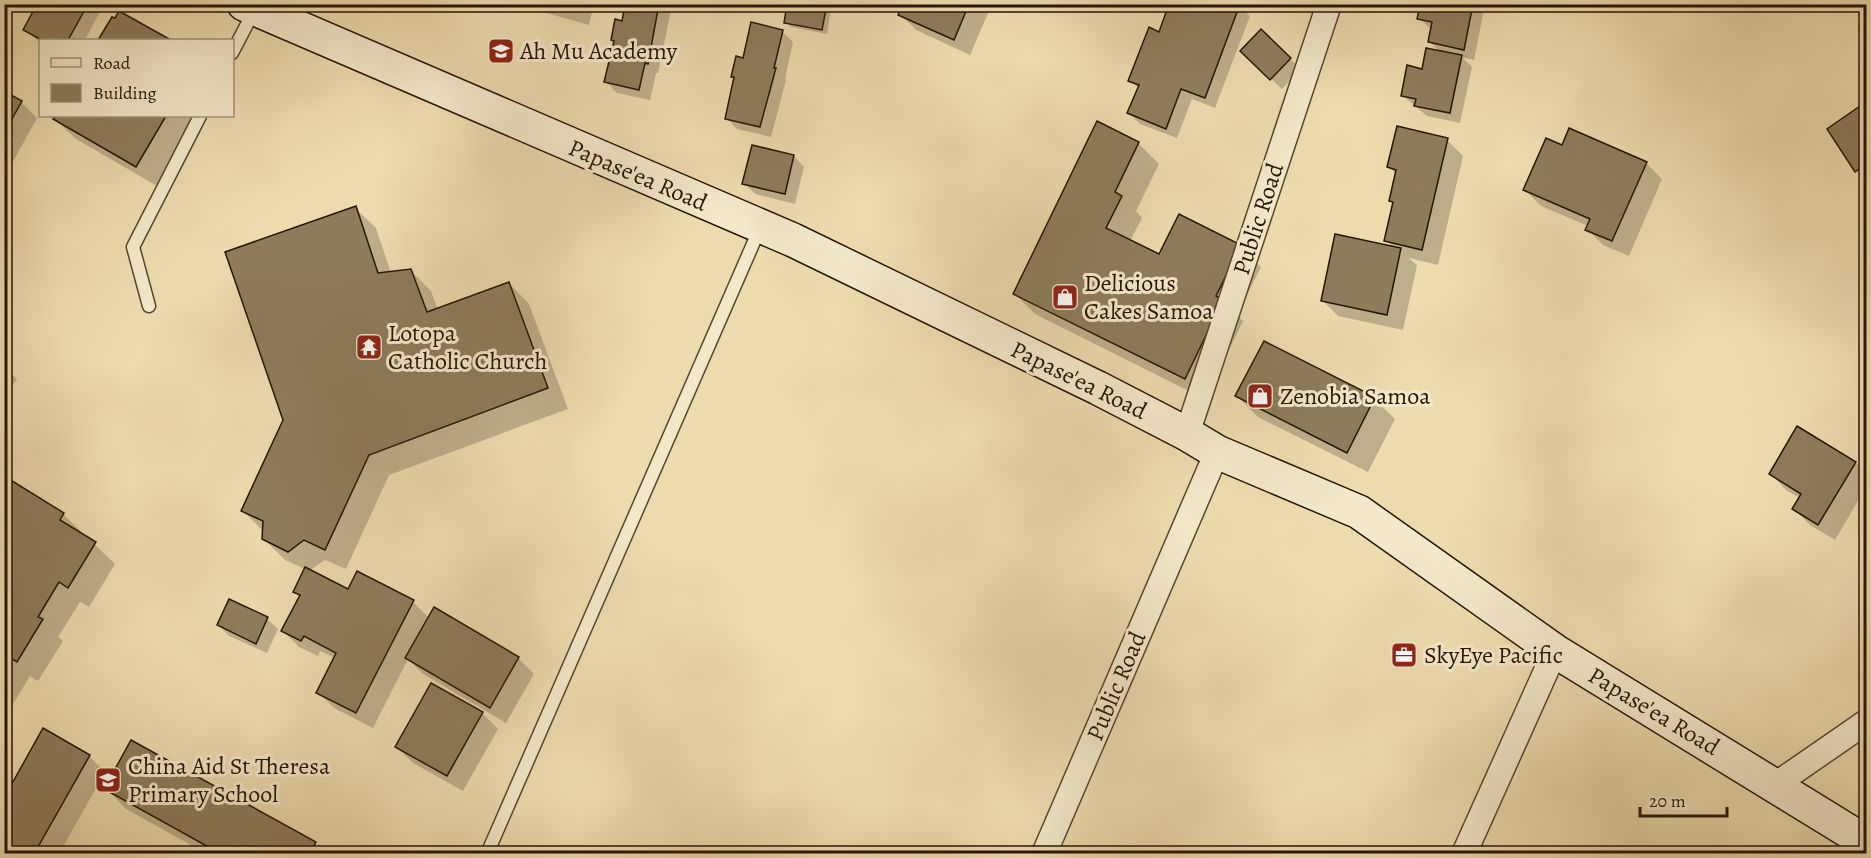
<svg xmlns="http://www.w3.org/2000/svg" width="1871" height="858" font-family="Alegreya,serif">
	<style>
		.shadow { fill: #0003 }
		.building { fill: #8d7c5b; stroke: #261502; stroke-width: 1.5 }
		.lines { fill: none; stroke-linecap: round; stroke-linejoin: round }
		.service-casing { stroke: #58462d; stroke-width: 15 }
		.minor-casing { stroke: #58462d; stroke-width: 27 }
		.secondary-casing { stroke: #261502; stroke-width: 36 }
		.service { stroke: #f3e8ca; stroke-width: 12 }
		.minor { stroke: #f3e8ca; stroke-width: 24 }
		.secondary { stroke: #f3e8ca; stroke-width: 33 }
		.labels { text-anchor: middle; dominant-baseline: central; stroke-width: 6; stroke-linejoin: round; paint-order: stroke }
		.poi-label { font-size: 24px; fill: #261502; stroke: #f3e8ca; text-anchor: start }
		.street-label { font-size: 24px; fill: #261502; stroke: #f3e8ca }
	</style>
	<rect width="100%" height="100%" fill="#eddbae"/>
	<filter id="stains"><feTurbulence type="fractalNoise" baseFrequency=".00333" numOctaves="4"/><feColorMatrix values="0 0 0 0 .2 0 0 0 0 .09 0 0 0 0 .02 0 0 0 .5 -.17"/></filter>
	<radialGradient id="worn" r=".72"><stop offset=".6" stop-color="#630" stop-opacity="0"/><stop offset="1" stop-color="#630" stop-opacity=".3"/></radialGradient>
	<g class="shadow">
		<polygon points="39,4 104,4 85,40 40,40 40,43 25,30"/>
		<polygon points="535,4 594,4 589,25 543,12"/>
		<polygon points="627,4 672,5 658,73 656,73 650,100 617,93 606,82 615,42 612,40 623,23"/>
		<polygon points="789,4 832,4 827,34 791,27 786,22"/>
		<polygon points="904,4 992,4 970,55 916,30 900,14"/>
		<polygon points="1422,4 1485,4 1474,60 1462,57 1472,67 1460,123 1427,116 1402,95 1440,52 1430,42 1432,30 1419,18"/>
		<polygon points="1239,6 1250,16 1215,108 1192,99 1177,138 1140,124 1129,113 1139,89 1130,80 1160,34"/>
		<polygon points="120,13 168,40 100,40 112,18 116,20"/>
		<polygon points="782,31 793,42 785,79 786,80 771,137 737,129 727,118 735,79 733,77 744,60"/>
		<polygon points="1290,59 1301,69 1282,89 1253,62"/>
		<polygon points="4,93 21,102 37,118 4,178"/>
		<polygon points="1866,104 1866,181 1857,171 1829,130"/>
		<polygon points="57,116 198,116 157,186 76,139 55,119"/>
		<polygon points="1447,140 1463,156 1438,265 1409,258 1417,265 1403,330 1338,316 1322,300 1394,248 1386,240 1394,204 1391,201 1397,175 1389,167"/>
		<polygon points="1138,143 1159,164 1136,211 1142,218 1130,241 1160,256 1240,246 1261,267 1237,315 1243,321 1205,399 1035,314 1014,293"/>
		<polygon points="1562,147 1646,163 1662,179 1629,256 1603,245 1587,229 1588,226 1541,206 1525,190"/>
		<polygon points="794,156 804,167 795,204 755,194 744,183"/>
		<polygon points="355,208 376,228 391,273 411,271 431,291 438,310 509,283 529,304 568,409 389,475 346,569 325,560 309,571 348,592 413,602 430,619 518,658 534,674 506,723 423,674 408,659 373,728 334,708 318,692 335,658 320,651 318,656 299,647 283,631 300,597 294,591 305,569 285,560 264,539 264,532 243,511 284,420"/>
		<polygon points="1264,343 1374,399 1395,419 1368,472 1258,417 1237,396"/>
		<polygon points="4,366 17,379 4,399"/>
		<polygon points="1798,428 1856,463 1866,474 1866,487 1835,540 1810,525 1794,509 1800,498 1786,490 1771,474"/>
		<polygon points="4,478 63,514 115,564 89,607 80,602 58,637 63,641 38,681 30,676 10,709 4,705"/>
		<polygon points="267,619 278,629 267,653 229,636 218,625"/>
		<polygon points="482,713 498,729 463,791 413,763 397,747"/>
		<polygon points="89,756 105,772 59,854 7,854 4,852 4,801"/>
		<polygon points="106,788 315,844 325,854 207,854 126,809"/>
	</g>
	<g class="building">
		<polygon points="37,4 88,4 68,40 42,40 23,30"/>
		<polygon points="625,4 659,4 648,64 645,63 639,90 604,82 614,41 611,40 615,19 622,21"/>
		<polygon points="787,4 827,4 822,30 784,23"/>
		<polygon points="902,4 969,4 954,40 898,15"/>
		<polygon points="1169,4 1240,4 1205,98 1181,89 1166,129 1127,113 1139,85 1128,81 1149,27 1159,32"/>
		<polygon points="1420,4 1473,4 1464,50 1428,42 1432,22 1417,19"/>
		<polygon points="119,11 171,40 98,40 112,17 115,18"/>
		<polygon points="751,22 783,30 774,68 776,68 760,127 725,119 734,77 731,77 736,56 743,58"/>
		<polygon points="1261,29 1291,58 1270,80 1240,51"/>
		<polygon points="1426,48 1462,55 1450,113 1414,106 1416,99 1401,96 1407,65 1422,69"/>
		<polygon points="4,91 22,101 4,133"/>
		<polygon points="1866,102 1866,164 1855,172 1827,129"/>
		<polygon points="56,116 166,116 136,167 53,119"/>
		<polygon points="1097,121 1139,142 1115,192 1122,196 1106,228 1159,254 1179,214 1241,245 1216,296 1223,300 1185,379 1013,294"/>
		<polygon points="1397,126 1448,138 1422,250 1384,241 1393,202 1389,201 1396,170 1387,167"/>
		<polygon points="1569,128 1647,162 1612,241 1585,230 1590,219 1523,190 1546,138 1562,145"/>
		<polygon points="752,145 794,155 785,194 742,184"/>
		<polygon points="356,206 378,273 411,269 427,312 509,282 548,388 369,455 325,550 304,540 288,552 262,539 263,521 241,511 283,420 225,252"/>
		<polygon points="1335,234 1401,248 1387,315 1321,301"/>
		<polygon points="1264,341 1375,397 1347,453 1235,396"/>
		<polygon points="1797,426 1856,462 1818,525 1792,509 1801,494 1769,474"/>
		<polygon points="4,476 64,513 60,520 96,542 68,588 59,582 38,617 43,619 17,662 9,657 4,664"/>
		<polygon points="305,567 348,589 357,571 414,600 356,713 316,693 336,653 304,636 301,641 281,631 300,595 293,592"/>
		<polygon points="229,599 268,617 256,644 217,625"/>
		<polygon points="434,607 519,657 490,708 405,658"/>
		<polygon points="431,683 483,712 447,776 395,747"/>
		<polygon points="43,728 90,755 34,854 18,854 4,846 4,798"/>
		<polygon points="131,740 316,842 310,854 221,854 104,789"/>
	</g>
	<g class="lines">
		<defs>
			<g id="service">
				<polyline points="232,53 254,11"/>
				<polyline points="149,306 133,247 200,116"/>
				<polyline points="487,854 760,228"/>
			</g>
			<g id="minor">
				<polyline points="1187,434 1329,4"/>
				<polyline points="1775,785 1866,722"/>
				<polyline points="1044,854 1217,452"/>
				<polyline points="1464,854 1555,651"/>
			</g>
			<polyline id="secondary" points="244,4 793,240 1098,388 1187,434 1217,452 1359,512 1555,651 1866,842"/>
		</defs>
		<use href="#service" class="service-casing"/>
		<use href="#minor" class="minor-casing"/>
		<use href="#secondary" class="secondary-casing"/>
		<use href="#service" class="service"/>
		<use href="#minor" class="minor"/>
		<use href="#secondary" class="secondary"/>
	</g>
	<defs>
		<symbol id="school-square" viewBox="-11 -11 22 22"><rect x="-9" y="-9" width="18" height="18" rx="4" fill="#8f2418" stroke="#f3e8ca"/><path d="M0-5L7-2L0 1L-7-2ZM-4 1L0 2.5L4 1V4Q0 6-4 4Z" fill="#fff"/></symbol>
		<symbol id="shop-square" viewBox="-11 -11 22 22"><rect x="-9" y="-9" width="18" height="18" rx="4" fill="#8f2418" stroke="#f3e8ca"/><path d="M-5-2.5h2.3a2.7 3.5 0 0 1 5.4 0H5L5.5 6h-11ZM-1.5-2.5h3a1.5 2.3 0 0 0-3 0Z" fill="#fff"/></symbol>
		<symbol id="temple-square" viewBox="-11 -11 22 22"><rect x="-9" y="-9" width="18" height="18" rx="4" fill="#8f2418" stroke="#f3e8ca"/><path d="M0-6L5-2H3V0L6.5 2.5H4V6H1.5V3h-3V6H-4V2.5H-6.5L-3 0V-2H-5Z" fill="#fff"/></symbol>
		<symbol id="office-square" viewBox="-11 -11 22 22"><rect x="-9" y="-9" width="18" height="18" rx="4" fill="#8f2418" stroke="#f3e8ca"/><path d="M-6-3h4V-5.5h4V-3h4V5H-6ZM-1-4.5V-3h2v-1.5ZM-6 0V1H6V0Z" fill="#fff"/></symbol>
	</defs>
	<g fill-rule="evenodd">
		<use href="#school-square" x="486" y="36" width="30" height="30"/>
		<use href="#shop-square" x="1050" y="282" width="30" height="30"/>
		<use href="#temple-square" x="354" y="332" width="30" height="30"/>
		<use href="#shop-square" x="1245" y="381" width="30" height="30"/>
		<use href="#office-square" x="1389" y="640" width="30" height="30"/>
		<use href="#school-square" x="93" y="765" width="30" height="30"/>
	</g>
	<g class="labels">
		<g class="poi-label">
			<text x="520" y="51">Ah Mu Academy</text>
			<text x="1084" y="283">Delicious<tspan x="1084" dy="28">Cakes Samoa</tspan></text>
			<text x="388" y="333">Lotopa<tspan x="388" dy="28">Catholic Church</tspan></text>
			<text x="1280" y="396">Zenobia Samoa</text>
			<text x="1424" y="655">SkyEye Pacific</text>
			<text x="128" y="766">China Aid St Theresa<tspan x="128" dy="28">Primary School</tspan></text>
		</g>
		<g class="street-label">
			<text transform="translate(638 175) rotate(23)">Papase'ea Road</text>
			<text transform="translate(1258 219) rotate(-72)">Public Road</text>
			<text transform="translate(1079 380) rotate(26)">Papase'ea Road</text>
			<text transform="translate(1116 686) rotate(-67)">Public Road</text>
			<text transform="translate(1654 711) rotate(31)">Papase'ea Road</text>
		</g>
	</g>
	<rect width="1871" height="858" fill="none" stroke="#eddbae" stroke-width="24"/>
	<rect x="6" y="6" width="1859" height="846" fill="none" stroke="#261502" stroke-width="3"/>
	<rect x="12" y="12" width="1847" height="834" fill="none" stroke="#261502" stroke-width="1.5"/>
	<rect x="39" y="39" width="195" height="78" fill="#f3e8ca" stroke="#a1947a" stroke-width="1.5"/>
	<rect x="51" y="58" width="30" height="9" fill="#f3e8ca" stroke="#a1947a" stroke-width="1.5"/>
	<text x="93" y="69" font-size="18" fill="#261502">Road</text>
	<rect x="51" y="84" width="30" height="18" fill="#8d7c5b" stroke="#a1947a" stroke-width="1.5"/>
	<text x="93" y="99" font-size="18" fill="#261502">Building</text>
	<path d="M1640 807v9h87v-9" fill="none" stroke="#261502" stroke-width="3"/>
	<text x="1649" y="807" font-size="18" fill="#261502" stroke="#f3e8ca" stroke-width="4.5" paint-order="stroke">20 m</text>
	<rect width="100%" height="100%" filter="url(#stains)"/>
	<rect width="100%" height="100%" fill="url(#worn)"/>
</svg>
